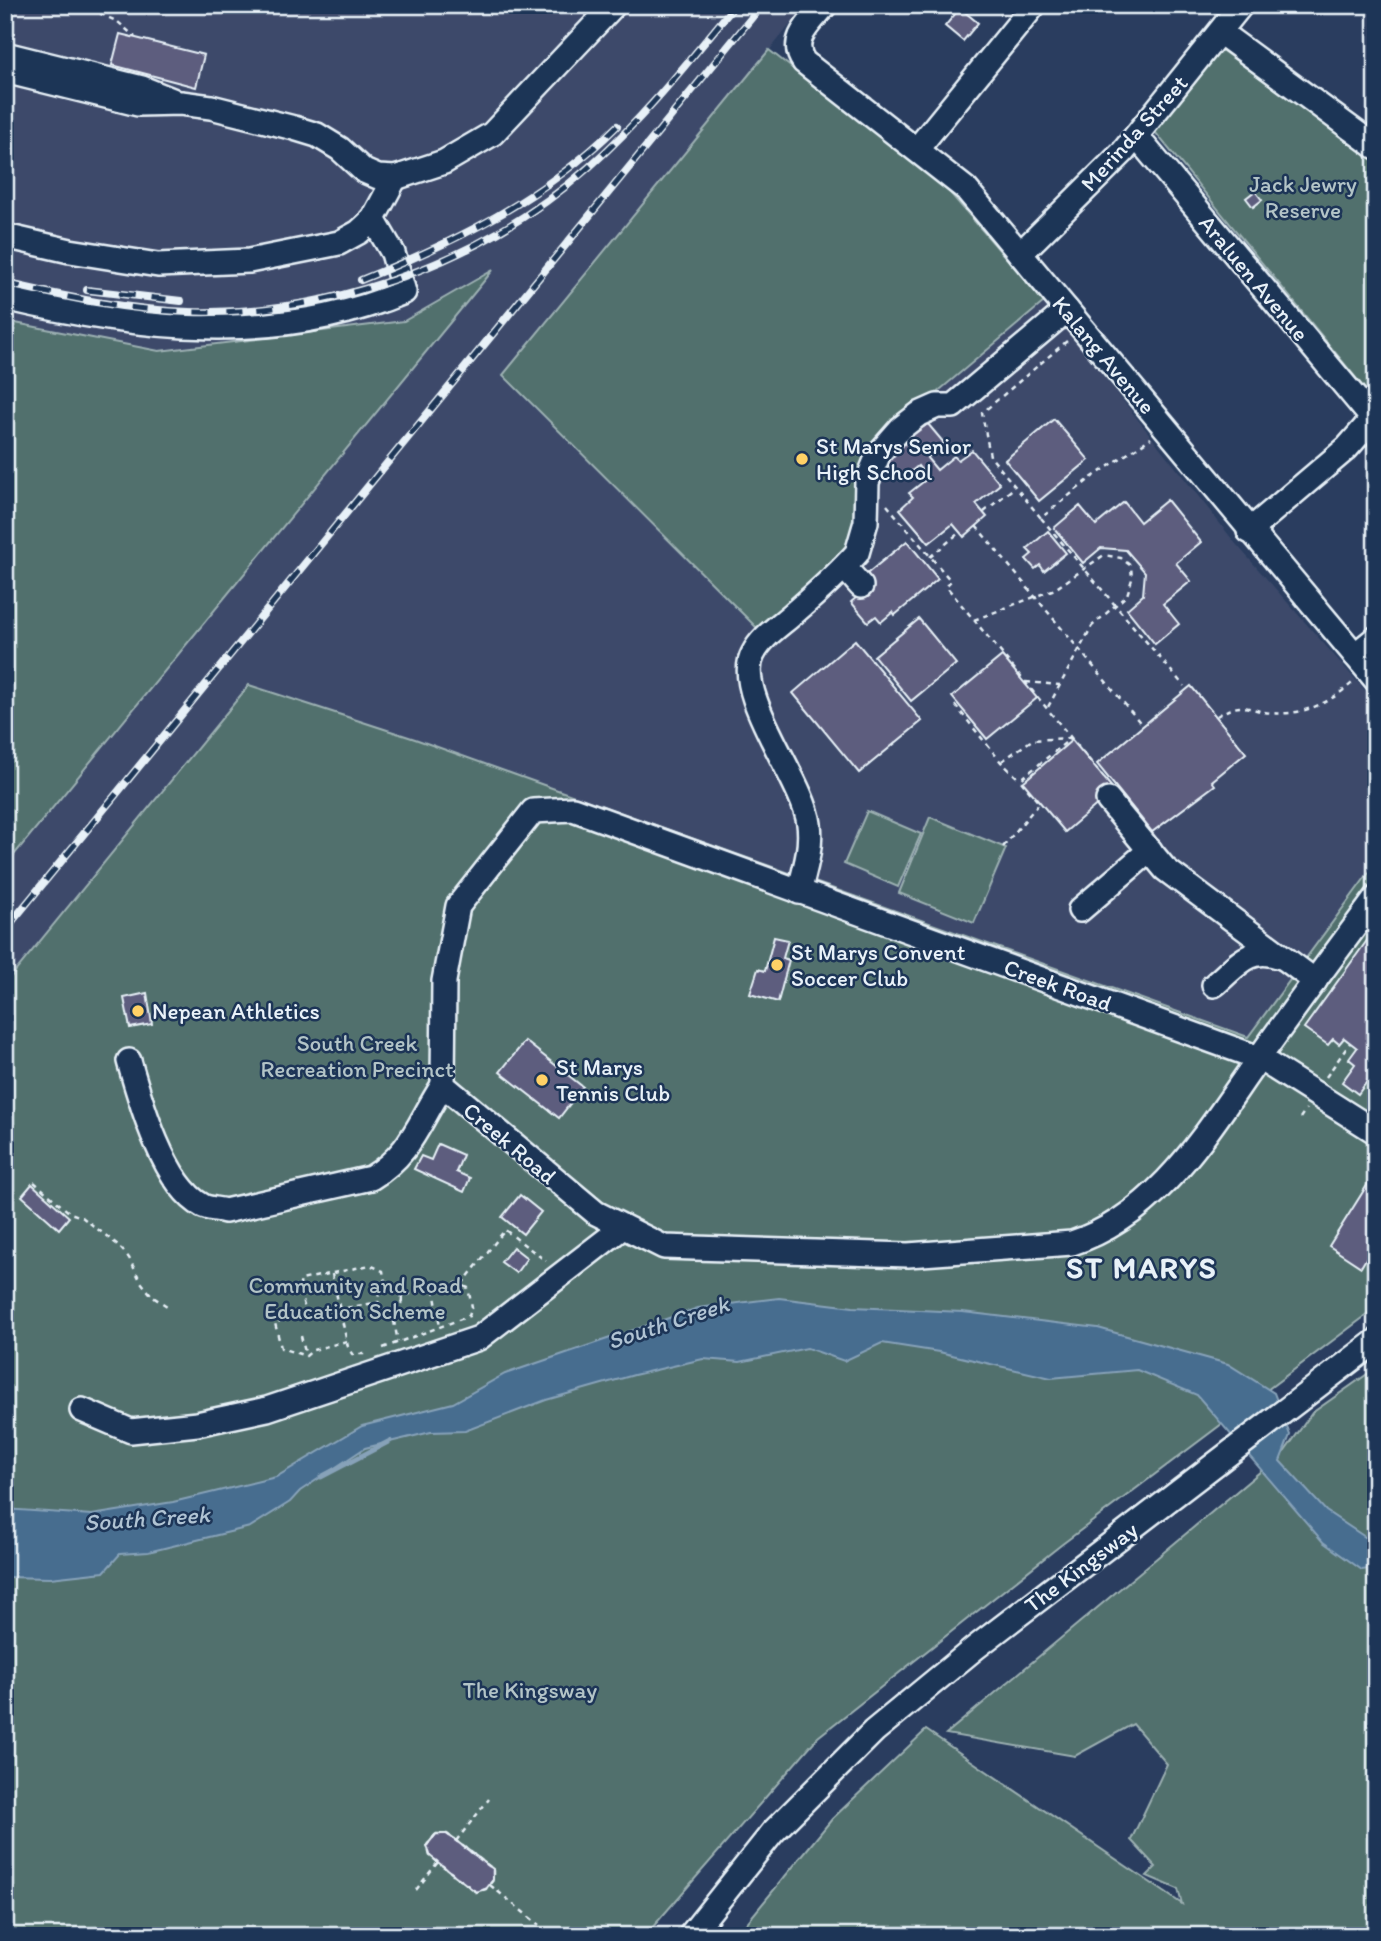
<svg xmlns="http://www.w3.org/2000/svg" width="1381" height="1941" font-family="Itim,sans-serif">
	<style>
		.built { fill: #3c4a6b }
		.green { fill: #516f6d; stroke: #9cb0b2; stroke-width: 2 }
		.water { fill: #476d8f; stroke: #87a2b9; stroke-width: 2 }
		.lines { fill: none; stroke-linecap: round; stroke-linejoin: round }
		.stream { stroke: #87a2b9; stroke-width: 5 }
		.building { fill: #5d5d7e; stroke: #e8f1f8; stroke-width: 2 }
		.minor-casing { stroke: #e8f1f8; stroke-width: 28 }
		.path { stroke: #e8f1f8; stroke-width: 2.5; stroke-dasharray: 5 5; stroke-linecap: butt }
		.minor { stroke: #1d3557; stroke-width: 23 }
		.rail-casing { stroke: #e8f1f8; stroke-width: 8 }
		.rail { stroke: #1d3557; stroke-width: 5; stroke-dasharray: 16; stroke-linecap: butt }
		.poi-dot { fill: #ffd166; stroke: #1d3557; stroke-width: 2.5 }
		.labels { text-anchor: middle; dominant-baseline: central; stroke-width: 5; stroke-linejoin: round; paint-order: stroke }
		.street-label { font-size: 23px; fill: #e8f1f8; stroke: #1d3557 }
		.park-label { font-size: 23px; fill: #b3c4c7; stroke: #1d3557 }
		.poi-label { font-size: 23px; fill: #e8f1f8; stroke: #1d3557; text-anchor: start }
		.water-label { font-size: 24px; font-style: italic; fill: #b0c3d3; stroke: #1d3557 }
		.district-label { font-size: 30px; font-weight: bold; letter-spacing: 2px; fill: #e8f1f8; stroke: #1d3557 }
	</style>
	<rect width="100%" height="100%" fill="#2a3d5f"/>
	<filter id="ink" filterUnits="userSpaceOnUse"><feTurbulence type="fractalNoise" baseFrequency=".0143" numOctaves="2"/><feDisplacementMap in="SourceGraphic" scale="14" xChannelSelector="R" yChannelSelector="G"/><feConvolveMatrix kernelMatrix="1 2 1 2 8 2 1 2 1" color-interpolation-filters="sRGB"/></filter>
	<g filter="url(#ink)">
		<polygon class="built" points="5,5 806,5 769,51 962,203 1072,336 1236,544 1376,703 1376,863 1249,1037 415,739 250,685 5,983 5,866 492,272 404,321 159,351 5,321"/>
		<g class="green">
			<polygon points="1220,49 1376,161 1374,400 1155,132"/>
			<polygon points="769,50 945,187 1044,302 877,443 854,546 764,635 503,375"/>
			<polygon points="493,270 5,866 5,321 159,351 404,321"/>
			<polygon points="249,685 415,739 1248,1037 1376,863 1376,1308 1061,1545 818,1737 645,1936 5,1936 5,984"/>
			<polygon points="867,811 921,834 898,887 844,864"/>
			<polygon points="930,817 1006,848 974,923 899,893"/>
			<polygon points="1376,1368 1376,1936 736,1936 832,1819 926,1730 1182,1904 1178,1889 1147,1876 1156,1867 1131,1840 1167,1764 1133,1724 1075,1756 946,1734 1285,1451 1312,1413"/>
		</g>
		<polygon class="water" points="779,1298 853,1307 963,1312 1098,1328 1228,1364 1274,1393 1290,1435 1280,1461 1326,1511 1368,1539 1376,1538 1376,1568 1362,1570 1323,1542 1197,1395 1137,1370 1051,1378 939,1352 882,1343 844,1361 807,1348 740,1362 703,1359 634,1375 546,1400 465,1431 431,1432 365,1448 300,1491 290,1502 250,1527 148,1552 120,1554 104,1572 50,1578 5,1577 5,1509 92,1515 173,1502 276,1477 362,1426 453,1403 505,1374 698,1308"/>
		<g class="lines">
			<polyline class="stream" points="321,1477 390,1441"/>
		</g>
		<g class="building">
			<polygon points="960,8 978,23 963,41 945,26"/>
			<polygon points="120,34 204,55 196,87 112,65"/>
			<polygon points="1255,191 1262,200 1253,207 1246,198"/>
			<polygon points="1054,419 1089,460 1039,501 1005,460"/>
			<polygon points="928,424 944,443 927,458 937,470 954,456 958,460 972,450 1000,484 976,504 987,517 964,537 953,524 929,543 900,509 913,497 909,493 928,478 918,466 900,480 884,460 902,446 899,443"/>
			<polygon points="1167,500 1201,542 1176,563 1191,581 1163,604 1179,624 1155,644 1127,609 1143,595 1145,572 1126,550 1101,548 1083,563 1054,528 1080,506 1096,525 1124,502 1140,522"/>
			<polygon points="1048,531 1066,553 1044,571 1040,565 1035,569 1026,559 1032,554 1027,549"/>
			<polygon points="907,541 938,579 895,615 893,612 881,622 876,616 868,622 851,602 870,586 863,577"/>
			<polygon points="919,619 956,664 911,701 874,656"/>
			<polygon points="855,640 922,721 859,773 793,693"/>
			<polygon points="1002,656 1037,698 987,739 952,697"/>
			<polygon points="1191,686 1246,753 1212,781 1215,785 1152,832 1097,764"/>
			<polygon points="1072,740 1114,790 1065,832 1023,782"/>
			<polygon points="1376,928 1376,1069 1358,1094 1342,1082 1355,1064 1349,1059 1357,1048 1344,1038 1339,1044 1333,1039 1328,1045 1304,1028"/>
			<polygon points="774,937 788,940 783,958 789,960 778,1002 750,994 758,969 765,971"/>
			<polygon points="147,993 152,1024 130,1028 124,998"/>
			<polygon points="525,1041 583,1087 559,1118 500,1072"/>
			<polygon points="438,1144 463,1155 456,1172 470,1178 464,1192 414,1169 421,1156 431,1160"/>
			<polygon points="1376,1171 1376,1262 1367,1257 1361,1267 1329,1246"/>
			<polygon points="32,1184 69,1217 59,1229 22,1196"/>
			<polygon points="520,1195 541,1212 523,1234 502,1217"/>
			<polygon points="513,1247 527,1258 516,1273 501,1262"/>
			<polygon points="436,1834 447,1834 493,1869 493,1880 486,1889 476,1892 430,1856 427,1845"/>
		</g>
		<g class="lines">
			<defs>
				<g id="minor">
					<path d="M825 5C811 22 788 40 804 62L966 189 1376 680"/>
					<polyline points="1221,33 1376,147"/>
					<polyline points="5,54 142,88 172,100"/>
					<polyline points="5,71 138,104 181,103 211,107 294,128 317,135 340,149 364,171 378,177 395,178 444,162 492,134 614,5"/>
					<polyline points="1136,136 1373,419"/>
					<polyline points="917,149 1034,5"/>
					<polyline points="5,236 70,251 158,265 249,261 339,243 359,232 373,219 395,178"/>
					<polyline points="1020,254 1123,152 1241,5"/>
					<path d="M5 298C136 329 276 346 404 292L393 253 373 219"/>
					<polyline points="1249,531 1347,448 1376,415"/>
					<polyline points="844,567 861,586"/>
					<polyline points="1355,655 1376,638"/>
					<polyline points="1108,800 1165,869 1315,981"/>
					<path d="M799 892C805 869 812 847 809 824 804 781 732 692 753 654 762 636 781 625 795 612 817 593 838 574 857 553L866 522 867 482 879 453 901 428 919 414 937 406H953L1067 310"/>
					<path d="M1376 898C1337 951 1297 1004 1259 1058 1208 1129 1160 1215 1072 1243L908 1255 664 1247 596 1213 443 1085 444 981 458 906 533 811 573 809 1259 1058 1376 1132"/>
					<polyline points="1080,910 1150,850"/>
					<path d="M1214 985C1237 966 1249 945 1281 957"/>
					<path d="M129 1061C140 1100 164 1186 203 1206 209 1209 218 1209 225 1211L371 1178C412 1153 418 1123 443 1085"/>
					<polyline points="82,1410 131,1431 197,1424 267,1409 479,1338 623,1227"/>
					<polyline points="690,1936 773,1832 874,1731 975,1648 1376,1341"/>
				</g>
			</defs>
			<use href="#minor" class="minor-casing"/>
			<g class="path">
				<polyline points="82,5 118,22 135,37"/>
				<polyline points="1067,341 982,413 990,456 1041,518 1091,478 1151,438"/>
				<polyline points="887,505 951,581 946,586 1105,779"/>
				<polyline points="984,512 1015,487"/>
				<polyline points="1041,518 1184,686"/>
				<polyline points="976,526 1143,726"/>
				<polyline points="930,557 960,532"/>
				<polyline points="974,620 1055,589 1104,555 1121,558 1131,566 1132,579 1127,595 1092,626 1048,707"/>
				<polyline points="1026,682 1060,685"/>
				<polyline points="955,705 1001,762 1020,780"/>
				<path d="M1217 716C1244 699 1247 711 1273 713 1303 716 1331 702 1352 683"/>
				<polyline points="1002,761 1032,740 1071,738"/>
				<polyline points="1003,847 1039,803 1020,780 1071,738"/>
				<polyline points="1326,1077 1350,1043"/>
				<polyline points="1300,1118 1306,1109"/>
				<polyline points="34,1182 70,1213 82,1217 118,1245 129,1258 141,1282 153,1297 167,1306"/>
				<polyline points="332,1274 348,1347 352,1354 367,1354"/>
				<polyline points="462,1284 505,1230 546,1261"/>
				<circle cx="390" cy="1299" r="12"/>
				<polyline points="434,1289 440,1327"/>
				<polyline points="392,1311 398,1342"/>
				<polyline points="307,1316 299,1289 301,1280 370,1265 383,1271 386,1288"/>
				<polyline points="412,1317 438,1312"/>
				<polyline points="301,1336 306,1356"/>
				<path d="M347 1341 313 1350 306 1356 281 1348 275 1323C284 1317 361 1306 379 1302"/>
				<polyline points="383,1348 469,1316 472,1307 468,1288 457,1283 401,1296"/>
				<polygon points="436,1834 447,1834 493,1869 493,1880 486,1889 476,1892 430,1856 427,1845"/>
				<polyline points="456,1841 489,1799"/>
				<polyline points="490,1885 539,1925"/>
				<polyline points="416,1890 438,1862"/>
			</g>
			<use href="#minor" class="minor"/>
			<defs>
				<g id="rail">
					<path d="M361 280C455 242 544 199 617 126"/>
					<path d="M5 283C65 297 127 310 189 312 332 316 482 262 589 167 643 119 689 61 735 5"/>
					<polyline points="87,290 181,301"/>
					<polyline points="5,930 762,5"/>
				</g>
			</defs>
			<use href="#rail" class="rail-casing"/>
			<use href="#rail" class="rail"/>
		</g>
	</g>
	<g class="poi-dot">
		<circle cx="802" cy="459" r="7"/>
		<circle cx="777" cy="965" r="7"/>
		<circle cx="138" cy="1011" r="7"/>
		<circle cx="542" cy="1080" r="7"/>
	</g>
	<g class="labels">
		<g class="street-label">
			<text transform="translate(1134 133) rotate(-48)">Merinda Street</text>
			<text transform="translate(1254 278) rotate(50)">Araluen Avenue</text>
			<text transform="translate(1104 355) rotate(50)">Kalang Avenue</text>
			<text transform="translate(1058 985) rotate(20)">Creek Road</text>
			<text transform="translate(510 1143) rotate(40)">Creek Road</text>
			<text transform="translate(1081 1567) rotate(-37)">The Kingsway</text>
		</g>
		<g class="park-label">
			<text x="1303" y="184">Jack Jewry<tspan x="1303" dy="26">Reserve</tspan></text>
			<text x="357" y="1043">South Creek<tspan x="357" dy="26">Recreation Precinct</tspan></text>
			<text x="355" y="1285">Community and Road<tspan x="355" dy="26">Education Scheme</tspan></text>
			<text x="530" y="1690">The Kingsway</text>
		</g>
		<g class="poi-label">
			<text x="816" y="446">St Marys Senior<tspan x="816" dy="26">High School</tspan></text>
			<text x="791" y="952">St Marys Convent<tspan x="791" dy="26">Soccer Club</tspan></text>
			<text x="152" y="1011">Nepean Athletics</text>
			<text x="556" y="1067">St Marys<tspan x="556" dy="26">Tennis Club</tspan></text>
		</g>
		<g class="water-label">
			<text transform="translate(668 1322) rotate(-18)">South Creek</text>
			<text transform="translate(147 1518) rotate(-4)">South Creek</text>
		</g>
		<g class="district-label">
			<text x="1142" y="1267">ST MARYS</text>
		</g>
	</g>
	<rect width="1381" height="1941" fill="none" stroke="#1d3557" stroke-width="28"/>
	<rect x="14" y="14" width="1353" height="1913" fill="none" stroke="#e8f1f8" stroke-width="2.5" filter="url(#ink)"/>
</svg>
